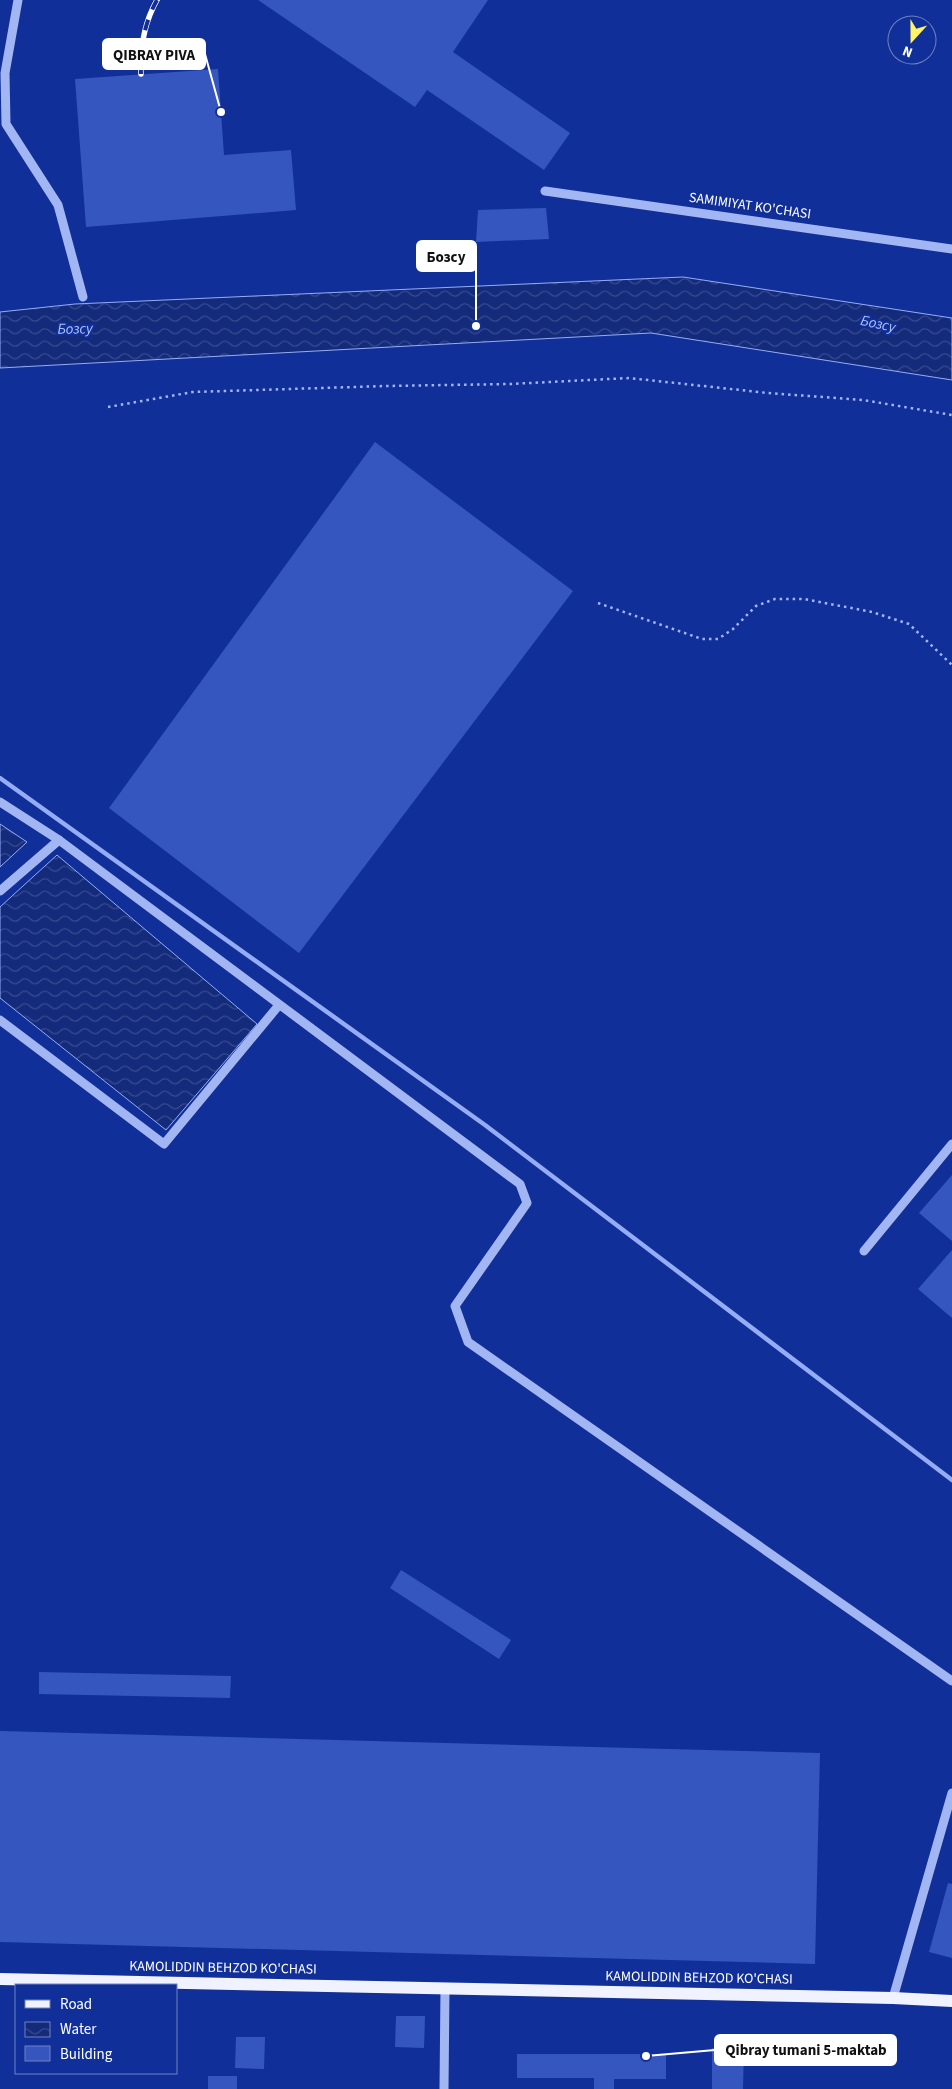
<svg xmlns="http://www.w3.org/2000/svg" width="952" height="2089" font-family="'Source Sans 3',sans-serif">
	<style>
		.water { fill: url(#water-waves); stroke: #95adf7 }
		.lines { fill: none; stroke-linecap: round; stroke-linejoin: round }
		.stream { stroke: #95adf7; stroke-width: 4.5 }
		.building { fill: #3555bf }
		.path { stroke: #a3b6f4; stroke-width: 2.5; stroke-dasharray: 2.5 4; stroke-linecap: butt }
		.minor { stroke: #a3b6f4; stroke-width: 9 }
		.major { stroke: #f0f2ff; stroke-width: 12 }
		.rail-casing { stroke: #fff; stroke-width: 5.5 }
		.rail { stroke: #112f98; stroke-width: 4; stroke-dasharray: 11; stroke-linecap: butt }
		.labels { text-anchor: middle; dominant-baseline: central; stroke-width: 4; stroke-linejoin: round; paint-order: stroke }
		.street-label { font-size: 14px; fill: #fff; stroke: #112f98 }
		.water-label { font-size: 15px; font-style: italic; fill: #afc1fa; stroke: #112f98 }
		.leader { fill: none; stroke: #fff; stroke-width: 2 }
		.callout-dot { fill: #fff; stroke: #112f98; stroke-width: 2 }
		.callout { fill: #fff; stroke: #fff; stroke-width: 2 }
		.callout-label { font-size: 15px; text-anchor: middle; font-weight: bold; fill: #111 }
	</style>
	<defs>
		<pattern id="water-waves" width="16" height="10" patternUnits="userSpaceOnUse" patternTransform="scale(1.25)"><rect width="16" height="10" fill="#142b7c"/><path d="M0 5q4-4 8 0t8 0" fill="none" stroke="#374b90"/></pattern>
	</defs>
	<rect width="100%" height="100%" fill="#112f98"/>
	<g class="water">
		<polygon points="683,277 952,318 952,380 651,333 0,368 0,312 75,304"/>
		<polygon points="0,824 27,842 0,867"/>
		<polygon points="57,855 257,1024 166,1130 0,998 0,907"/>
	</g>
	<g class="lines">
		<polyline class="stream" points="0,778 485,1125 952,1480"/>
	</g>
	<g class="building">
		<polygon points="258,0 488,0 453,52 570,133 544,170 427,90 415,107"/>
		<polygon points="218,69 224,155 291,150 296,210 86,227 75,79"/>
		<polygon points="546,208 549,239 476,242 478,210"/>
		<polygon points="375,442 573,591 299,953 109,808"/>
		<polygon points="952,1175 952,1241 919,1213"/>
		<polygon points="952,1250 952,1318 918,1289"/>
		<polygon points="401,1570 511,1640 499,1659 390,1588"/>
		<polygon points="39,1672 231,1676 230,1698 39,1694"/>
		<polygon points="0,1731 820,1753 815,1964 0,1942"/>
		<polygon points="948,1883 952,1884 952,1958 929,1952"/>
		<polygon points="396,2016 425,2016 424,2048 395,2047"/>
		<polygon points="236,2037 265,2037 264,2069 235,2068"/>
		<polygon points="712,2048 744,2048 743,2089 712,2089"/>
		<polygon points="517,2054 666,2054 666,2079 614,2079 614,2089 594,2089 594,2078 517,2078"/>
		<rect x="208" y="2076" width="29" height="13"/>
	</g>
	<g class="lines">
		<g class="path">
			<polyline points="108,407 193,392 386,386 510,384 629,378 768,393 863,400 952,415"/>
			<polyline points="598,603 702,639 718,639 733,629 756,606 775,599 804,599 872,612 909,624 952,665"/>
		</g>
		<g class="minor">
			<polyline points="18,0 5,73 6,124 58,205 83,297"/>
			<polyline points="545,191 952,249"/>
			<polyline points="0,802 59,840 520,1184 527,1203 455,1306 468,1342 952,1681"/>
			<polyline points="0,891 59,840"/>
			<polyline points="0,1020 164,1144 279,1005"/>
			<polyline points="864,1251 952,1144"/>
			<polyline points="893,1998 952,1793"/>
			<polyline points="444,2089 445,1988"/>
		</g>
		<polyline class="major" points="0,1979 893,1998 952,2001"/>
		<defs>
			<path id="rail" d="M141 74C140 49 144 23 157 0"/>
		</defs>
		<use href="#rail" class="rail-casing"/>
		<use href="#rail" class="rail"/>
	</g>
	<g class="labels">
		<g class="street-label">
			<text transform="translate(750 206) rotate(8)">SAMIMIYAT KO'CHASI</text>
			<text transform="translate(223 1968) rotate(1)">KAMOLIDDIN BEHZOD KO'CHASI</text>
			<text transform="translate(699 1978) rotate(1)">KAMOLIDDIN BEHZOD KO'CHASI</text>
		</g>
		<g class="water-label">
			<text transform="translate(878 324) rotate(12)">Бозсу</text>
			<text transform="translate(75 329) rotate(-1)">Бозсу</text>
		</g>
	</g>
	<path class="leader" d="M221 112L205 54M476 326L476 256M646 2056L715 2050"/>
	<g class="callout-dot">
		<circle cx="221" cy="112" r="5"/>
		<circle cx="476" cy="326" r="5"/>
		<circle cx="646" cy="2056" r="5"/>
	</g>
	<g class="callout">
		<rect x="103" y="39" width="102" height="30" rx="5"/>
		<rect x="417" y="241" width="59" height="30" rx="5"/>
		<rect x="715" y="2035" width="181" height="30" rx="5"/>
	</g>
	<g class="callout-label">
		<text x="154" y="60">QIBRAY PIVA</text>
		<text x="446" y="262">Бозсу</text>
		<text x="806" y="2055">Qibray tumani 5-maktab</text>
	</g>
	<rect x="15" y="1984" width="162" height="90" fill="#112f98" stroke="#7082c1"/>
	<rect x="25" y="2000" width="25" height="8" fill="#f0f2ff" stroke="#7082c1"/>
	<text x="60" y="2009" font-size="15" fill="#ffffff">Road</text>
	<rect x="25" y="2022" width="25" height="15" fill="url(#water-waves)" stroke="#7082c1"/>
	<text x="60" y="2034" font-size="15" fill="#ffffff">Water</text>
	<rect x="25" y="2046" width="25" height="15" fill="#3555bf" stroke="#7082c1"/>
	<text x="60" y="2059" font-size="15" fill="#ffffff">Building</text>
	<g transform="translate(912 40) rotate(201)"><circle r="24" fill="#112f98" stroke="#7082c1"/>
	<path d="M0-4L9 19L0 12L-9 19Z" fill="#fff466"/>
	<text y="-8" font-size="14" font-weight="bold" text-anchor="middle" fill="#ffffff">N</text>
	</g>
</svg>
